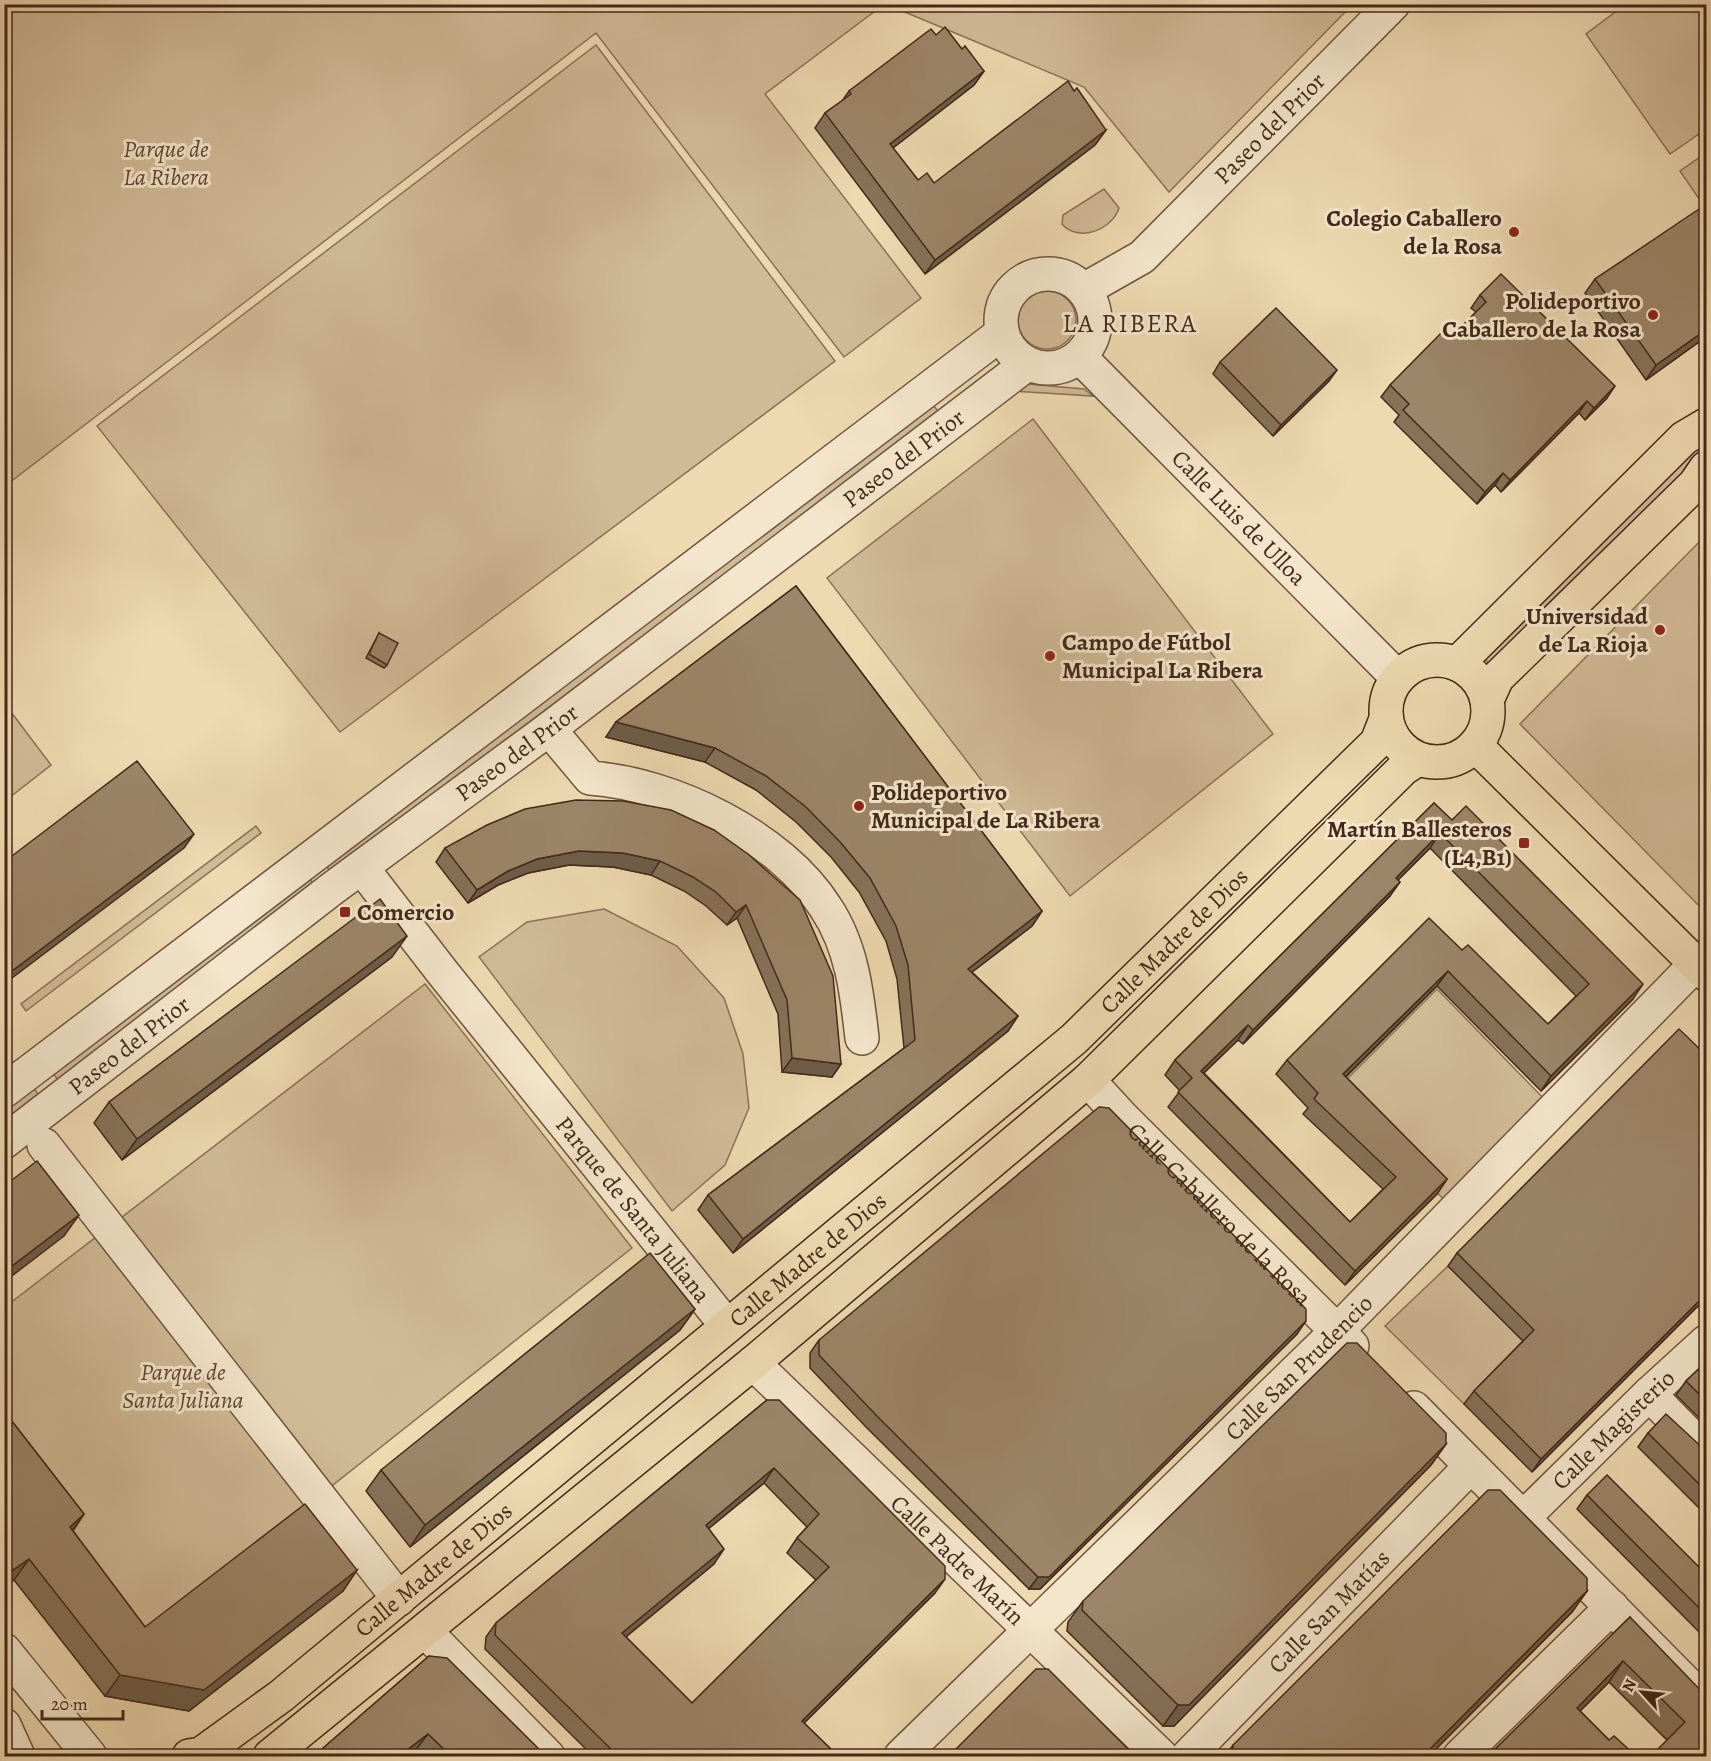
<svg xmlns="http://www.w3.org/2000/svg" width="1711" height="1761" font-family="Alegreya,serif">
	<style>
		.green { fill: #d1bb97; stroke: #8a7259; stroke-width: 1.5 }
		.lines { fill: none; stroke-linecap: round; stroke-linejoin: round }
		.minor-casing { stroke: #6e5540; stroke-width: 36 }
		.major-casing { stroke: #44291b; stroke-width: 36 }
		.minor { stroke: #f4e6cc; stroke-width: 33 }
		.major { stroke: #eed9b0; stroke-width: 33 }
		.wall { fill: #867259; stroke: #44291b; stroke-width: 1.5; fill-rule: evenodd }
		.shaded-wall { fill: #6d5d49; stroke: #44291b; stroke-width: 1.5 }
		.building { fill: #9c8568; stroke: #44291b; stroke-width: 1.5; fill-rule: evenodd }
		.poi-dot { fill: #8f2418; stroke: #f4e6cc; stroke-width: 2 }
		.labels { text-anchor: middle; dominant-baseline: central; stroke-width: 6; stroke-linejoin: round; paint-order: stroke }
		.street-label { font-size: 24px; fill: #44291b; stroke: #f4e6cc }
		.park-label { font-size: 24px; font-style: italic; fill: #604634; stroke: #f4e6cc }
		.poi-label { font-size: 24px; font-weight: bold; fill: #44291b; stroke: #f4e6cc; text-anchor: end }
		.neighbourhood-label { font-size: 26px; letter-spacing: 1.5px; fill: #44291b; stroke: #f4e6cc }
	</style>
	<rect width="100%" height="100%" fill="#eed9b0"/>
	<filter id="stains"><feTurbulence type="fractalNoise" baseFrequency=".00333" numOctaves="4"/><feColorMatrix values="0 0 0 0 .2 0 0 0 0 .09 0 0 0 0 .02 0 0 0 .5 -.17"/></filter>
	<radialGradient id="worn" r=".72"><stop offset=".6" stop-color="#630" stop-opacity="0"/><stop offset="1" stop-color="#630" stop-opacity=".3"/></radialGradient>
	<g class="green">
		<polygon points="5,4 883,5 765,94 921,298 844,357 596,33 5,486"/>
		<polygon points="1626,4 1706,5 1706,129 1670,154 1586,34"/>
		<polygon points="888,5 1352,5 1169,192 1084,87"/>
		<polygon points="596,45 835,361 340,732 97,426"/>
		<polygon points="1706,153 1706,209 1680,171"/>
		<path d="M1104 189 1119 208C1112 230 1078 243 1062 224L1063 215Z"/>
		<circle cx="1047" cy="320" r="29"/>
		<polygon points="1028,384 1084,389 1093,396 1012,391"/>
		<polygon points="930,402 939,412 331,872 323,862"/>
		<polygon points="1033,419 1273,734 1070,896 827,578"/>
		<polygon points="1706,436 1706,447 1662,495 1490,664 1481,656"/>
		<polygon points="1706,535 1706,913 1520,724"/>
		<polygon points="5,704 51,765 5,801"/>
		<polygon points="256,826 261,833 26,1011 21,1004"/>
		<polygon points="307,875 314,885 58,1080 50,1070"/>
		<polygon points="604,909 677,946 724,998 743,1054 749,1108 725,1165 672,1211 479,957 527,922"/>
		<polygon points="425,984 632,1248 280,1527 150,1639 5,1451 5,1307"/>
		<polygon points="1437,989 1553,1108 1453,1209 1337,1089"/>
		<polygon points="31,1084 38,1094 5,1120 5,1104"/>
		<polygon points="1448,1266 1525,1343 1464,1404 1385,1326"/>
	</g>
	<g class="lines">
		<defs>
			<g id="minor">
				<circle cx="1048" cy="321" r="47"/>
				<path id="s1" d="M1084 290 1142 257 1393 4"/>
				<path id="s2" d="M1080 357 1398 678"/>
				<path d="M549 729 590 778C674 784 781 837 826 908 852 947 857 993 862 1038"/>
				<path id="s3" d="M362 868 443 973 727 1326"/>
				<path id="s4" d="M1088 1080 1122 1117 1352 1346"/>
				<polyline points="4,1091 1002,333"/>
				<path id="s5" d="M4 1142 333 888 549 729 1027 364"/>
				<polyline points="44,1145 399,1599"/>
				<path id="s6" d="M753 1363 1161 1756"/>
				<polyline points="1649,1394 1706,1452"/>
				<polyline points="1414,1408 1706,1703"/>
				<path id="s7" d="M1522 1519 1649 1394 1706 1342"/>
				<polyline points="425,1631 548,1756"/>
				<polyline points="4,1650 90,1756"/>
				<polyline points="4,1725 18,1756"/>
				<path id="s8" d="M901 1756 1337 1331 1690 970"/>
				<path id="s9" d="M1188 1756 1471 1466"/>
				<polyline points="1460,1756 1612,1607"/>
			</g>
			<g id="major">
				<circle cx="1437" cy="711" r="51"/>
				<polyline points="1457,664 1684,438 1706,425"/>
				<polyline points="1487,700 1497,678 1695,484 1706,468"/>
				<polyline points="1475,745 1706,974"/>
				<path id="s10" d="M189 1756 201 1754 281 1696 1074 1039 1377 742 1386 719"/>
				<polyline points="270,1756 753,1363 1088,1080 1404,768 1418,759"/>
			</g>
		</defs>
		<use href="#minor" class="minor-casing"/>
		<use href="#major" class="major-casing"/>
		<use href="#minor" class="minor"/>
		<use href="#major" class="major"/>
	</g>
	<g class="wall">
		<polygon points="936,35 962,49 984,71 974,85 893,148 918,180 934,183 1106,130 1095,145 925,274 815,128 825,113 842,101 849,91"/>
		<polygon points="1707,206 1707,336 1646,380 1585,293 1595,279"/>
		<polygon points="1480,295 1607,398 1585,420 1579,413 1501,492 1495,485 1477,504 1394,422 1399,415 1381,397 1390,385 1452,336 1476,312 1471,308"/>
		<polygon points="1220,362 1329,381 1273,436 1213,374"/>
		<polygon points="796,586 1042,911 1032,926 972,972 1018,1016 1008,1031 733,1253 698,1210 708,1195 904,1048 897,979 886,941 859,892 831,857 796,822 756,790 705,762 606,737 616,722"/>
		<polygon points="379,633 387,665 384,668 366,658"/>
		<path d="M1434 803 1633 999 1541 1091 1437 986 1346 1077 1447 1179 1437 1194 1345 1285 1168 1107 1180 1091 1165 1075 1175 1060ZM1430 848 1576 996 1548 1024 1462 950 1287 1060 1276 1074 1308 1108 1303 1114 1383 1189 1350 1222 1204 1073 1238 1040 1243 1044 1390 896 1398 880Z"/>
		<polygon points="714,830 841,1064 832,1077 782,1072 778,1014 737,918 727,925 706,906 684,891 651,875 613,867 569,865 528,873 498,885 468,903 436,862 445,848"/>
		<polygon points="392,957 122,1160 94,1123 109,1102"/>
		<polygon points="1707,1056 1707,1297 1532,1472 1464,1404 1474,1391 1523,1341 1448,1266 1457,1253"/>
		<polygon points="695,1309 680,1330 410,1547 366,1491 381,1470"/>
		<polygon points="1297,1334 1040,1589 1029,1589 866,1427 810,1368 810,1353 819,1340"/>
		<polygon points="1707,1361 1707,1426 1676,1395 1686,1381"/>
		<path d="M767 1400 935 1593 804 1723 838 1756H593L485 1649 486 1637 496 1623ZM764 1483 807 1527 797 1538 787 1553 816 1580 692 1703 626 1637 714 1564 709 1528Z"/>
		<polygon points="4,1411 84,1514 73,1531 145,1627 357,1570 343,1591 189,1711 105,1696 14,1580 4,1587"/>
		<polygon points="1648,1433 1707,1452 1707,1516 1638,1447"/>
		<polygon points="1446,1444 1431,1465 1174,1726 1163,1726 1067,1631 1068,1622 1083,1601"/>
		<polygon points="1587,1495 1707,1575 1707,1640 1577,1509"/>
		<polygon points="1587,1591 1572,1612 1429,1756 1225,1756 1233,1745"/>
		<polygon points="1630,1617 1707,1756 1667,1740 1609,1682 1580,1711 1609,1740 1636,1756 1488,1756"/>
		<polygon points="429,1656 546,1756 415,1756 413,1755 411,1756 314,1756"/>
	</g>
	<g class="shaded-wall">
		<polygon points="984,71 974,85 880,158 890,144"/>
		<polygon points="1106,130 1095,145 925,274 935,260"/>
		<polygon points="1707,329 1707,336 1646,380 1656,365"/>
		<polygon points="1337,370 1329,381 1273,436 1281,425"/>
		<polygon points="1615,386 1607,398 1585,420 1594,408"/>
		<polygon points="1587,401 1579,413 1501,492 1510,480"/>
		<polygon points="1503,473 1495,485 1477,504 1485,492"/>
		<polygon points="616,722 715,748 705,762 606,737"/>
		<polygon points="1440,833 1430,848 1386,892 1396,878"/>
		<polygon points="194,834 184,848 4,984 4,977"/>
		<polygon points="579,851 623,853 660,861 651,875 613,867 569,865 528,873 498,885 468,903 477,890 508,871 537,859"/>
		<polygon points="1400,882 1390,896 1243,1044 1253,1030"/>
		<polygon points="746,905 737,918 727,925 736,912"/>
		<polygon points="1042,911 1032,926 958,983 968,969"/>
		<polygon points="407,936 392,957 122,1160 137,1139"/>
		<polygon points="1448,971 1437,986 1333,1089 1343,1074"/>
		<polygon points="1643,984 1633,999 1541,1091 1551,1076"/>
		<polygon points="1018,1016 1008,1031 733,1253 743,1239"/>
		<polygon points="1248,1025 1238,1040 1191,1085 1201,1071"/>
		<polygon points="792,1058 841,1064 832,1077 782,1072"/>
		<polygon points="1447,1179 1437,1194 1345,1285 1355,1271"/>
		<polygon points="79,1215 64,1236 4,1282 4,1272"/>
		<polygon points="1707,1293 1707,1297 1532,1472 1541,1459"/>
		<polygon points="695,1309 680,1330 410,1547 425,1525"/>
		<polygon points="1306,1321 1297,1334 1040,1589 1029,1589 1038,1577"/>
		<polygon points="1446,1444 1431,1465 1174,1726 1163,1726 1178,1705"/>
		<polygon points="774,1468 764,1483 696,1539 706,1525"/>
		<polygon points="84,1514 69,1535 70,1527"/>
		<polygon points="724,1549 714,1564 612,1648 622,1633"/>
		<polygon points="29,1559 14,1580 4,1587 4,1582 13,1570"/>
		<polygon points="357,1570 343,1591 189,1711 105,1696 120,1675"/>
		<polygon points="945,1579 935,1593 792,1735 802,1721"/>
		<polygon points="1587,1591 1572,1612 1429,1756 1423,1756"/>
		<polygon points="1623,1661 1609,1682 1562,1729 1577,1708"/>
		<polygon points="428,1734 411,1756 399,1756"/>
	</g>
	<g class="building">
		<polygon points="945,27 962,49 965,46 984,71 890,144 918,180 927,173 934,183 1068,81 1074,91 1077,88 1106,130 935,260 825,113 851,94 849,91 931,29 936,35"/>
		<polygon points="1705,205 1707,206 1707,329 1656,365 1595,279"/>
		<polygon points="1501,274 1615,386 1594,408 1587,401 1510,480 1503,473 1485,492 1403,410 1409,404 1390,385 1445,329 1452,336 1486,302 1480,295"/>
		<polygon points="1276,308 1337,370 1281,425 1220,362"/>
		<polygon points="796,586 1042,911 968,969 1018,1016 743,1239 708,1195 915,1040 908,965 896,926 870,878 841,843 806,807 766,776 715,748 616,722"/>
		<polygon points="379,633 398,643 387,665 369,654"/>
		<polygon points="137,761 194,834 4,977 4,862"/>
		<polygon points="576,800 623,801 671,810 714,830 748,854 800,900 833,976 841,1064 792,1058 787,1000 746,905 736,912 716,892 693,877 660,861 623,853 579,851 537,859 508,871 477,890 445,848 487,825 525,809"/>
		<path d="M1434 803 1452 820 1466 806 1643 984 1551 1076 1448 971 1343 1074 1447 1179 1355 1271 1178 1092 1192 1078 1175 1060ZM1440 833 1589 984 1548 1024 1468 945 1462 950 1429 918 1287 1060 1318 1093 1314 1099 1396 1177 1350 1222 1201 1071 1248 1025 1253 1030 1400 882 1396 878Z"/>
		<polygon points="380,899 407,936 137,1139 109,1102"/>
		<polygon points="1679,1029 1707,1056 1707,1293 1541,1459 1474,1391 1534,1330 1457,1253"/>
		<polygon points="1099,1107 1109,1108 1306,1309 1306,1321 1049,1577 1038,1577 875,1414 819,1355 819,1340"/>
		<polygon points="37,1161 79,1215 4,1272 4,1186"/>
		<polygon points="650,1253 695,1309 425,1525 381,1470"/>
		<polygon points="1347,1343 1357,1343 1446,1433 1446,1444 1189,1705 1178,1705 1082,1610 1083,1601"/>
		<polygon points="1707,1361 1707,1402 1686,1381"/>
		<path d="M767 1400H779L945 1566V1579L802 1721 838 1756H618L495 1635 496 1623ZM774 1468 819 1514 797 1538 829 1567 692 1703 622 1633 724 1549 706 1525Z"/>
		<polygon points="4,1411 84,1514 70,1527 145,1627 305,1504 357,1570 204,1690 120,1675 29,1559 13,1570 4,1557"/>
		<polygon points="1666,1414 1707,1452 1707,1492 1648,1433"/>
		<polygon points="1607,1475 1707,1575 1707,1616 1587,1495"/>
		<polygon points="1488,1490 1500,1490 1587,1578 1587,1591 1423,1756 1233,1756 1233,1745"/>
		<polygon points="1630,1617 1707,1697 1707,1756 1651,1756 1685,1722 1623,1661 1577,1708 1609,1740 1614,1736 1636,1756 1488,1756"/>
		<polygon points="429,1656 447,1658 546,1756 451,1756 428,1734 399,1756 314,1756"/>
		<polygon points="1036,1669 1048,1669 1135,1756 949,1756"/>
	</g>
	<g class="poi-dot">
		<circle cx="1514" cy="232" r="6"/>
		<circle cx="1653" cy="315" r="6"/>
		<circle cx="1660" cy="630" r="6"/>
		<circle cx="1050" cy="656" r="6"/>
		<circle cx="859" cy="806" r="6"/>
		<rect x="1518" y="837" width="12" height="12" rx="3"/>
		<rect x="339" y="906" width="12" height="12" rx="3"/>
	</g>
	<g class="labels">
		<g class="street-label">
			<text stroke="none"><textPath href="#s1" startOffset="248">Paseo del Prior</textPath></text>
			<text stroke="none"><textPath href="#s5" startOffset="1130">Paseo del Prior</textPath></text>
			<text stroke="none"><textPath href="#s2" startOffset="226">Calle Luis de Ulloa</textPath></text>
			<text stroke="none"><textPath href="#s5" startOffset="644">Paseo del Prior</textPath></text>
			<text stroke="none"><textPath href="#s10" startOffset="1281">Calle Madre de Dios</textPath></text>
			<text stroke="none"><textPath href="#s5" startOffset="158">Paseo del Prior</textPath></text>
			<text stroke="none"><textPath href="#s3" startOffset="436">Parque de Santa Juliana</textPath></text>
			<text stroke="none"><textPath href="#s4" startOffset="188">Calle Caballero de la Rosa</textPath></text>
			<text stroke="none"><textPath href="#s10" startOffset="795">Calle Madre de Dios</textPath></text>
			<text stroke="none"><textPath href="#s8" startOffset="556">Calle San Prudencio</textPath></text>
			<text stroke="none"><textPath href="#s7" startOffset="128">Calle Magisterio</textPath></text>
			<text stroke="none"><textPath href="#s6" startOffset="284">Calle Padre Marín</textPath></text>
			<text stroke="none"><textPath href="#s10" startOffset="309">Calle Madre de Dios</textPath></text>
			<text stroke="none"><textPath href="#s9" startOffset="202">Calle San Matías</textPath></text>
		</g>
		<g class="park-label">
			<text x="166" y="149">Parque de<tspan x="166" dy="28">La Ribera</tspan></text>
			<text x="183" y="1372">Parque de<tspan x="183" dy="28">Santa Juliana</tspan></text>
		</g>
		<g class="poi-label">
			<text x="1502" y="218">Colegio Caballero<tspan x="1502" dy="28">de la Rosa</tspan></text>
			<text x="1641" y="301">Polideportivo<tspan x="1641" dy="28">Caballero de la Rosa</tspan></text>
			<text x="1648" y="616">Universidad<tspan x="1648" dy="28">de La Rioja</tspan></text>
			<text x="1062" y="642" text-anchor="start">Campo de Fútbol<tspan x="1062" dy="28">Municipal La Ribera</tspan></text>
			<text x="871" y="792" text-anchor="start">Polideportivo<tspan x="871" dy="28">Municipal de La Ribera</tspan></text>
			<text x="1512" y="829">Martín Ballesteros<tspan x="1512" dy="28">(L4,B1)</tspan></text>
			<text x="357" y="912" text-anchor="start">Comercio</text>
		</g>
		<g class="neighbourhood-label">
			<text x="1130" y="323">LA RIBERA</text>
		</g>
	</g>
	<rect width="1711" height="1761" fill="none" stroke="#eed9b0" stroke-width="24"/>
	<rect x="6" y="6" width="1699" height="1749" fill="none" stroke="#44291b" stroke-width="3"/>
	<rect x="12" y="12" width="1687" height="1737" fill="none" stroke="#44291b" stroke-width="1.5"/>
	<g transform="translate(1642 1692) rotate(297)" stroke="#f4e6cc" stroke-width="4.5" paint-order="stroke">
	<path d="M0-4.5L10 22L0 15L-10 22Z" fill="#44291b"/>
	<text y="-9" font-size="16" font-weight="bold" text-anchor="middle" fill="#44291b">N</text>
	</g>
	<path d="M42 1710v9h81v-9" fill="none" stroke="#44291b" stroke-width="3"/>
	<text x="51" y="1710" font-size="18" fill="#44291b" stroke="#f4e6cc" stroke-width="4.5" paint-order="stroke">20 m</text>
	<rect width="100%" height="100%" filter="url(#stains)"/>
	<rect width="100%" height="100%" fill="url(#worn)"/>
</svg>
